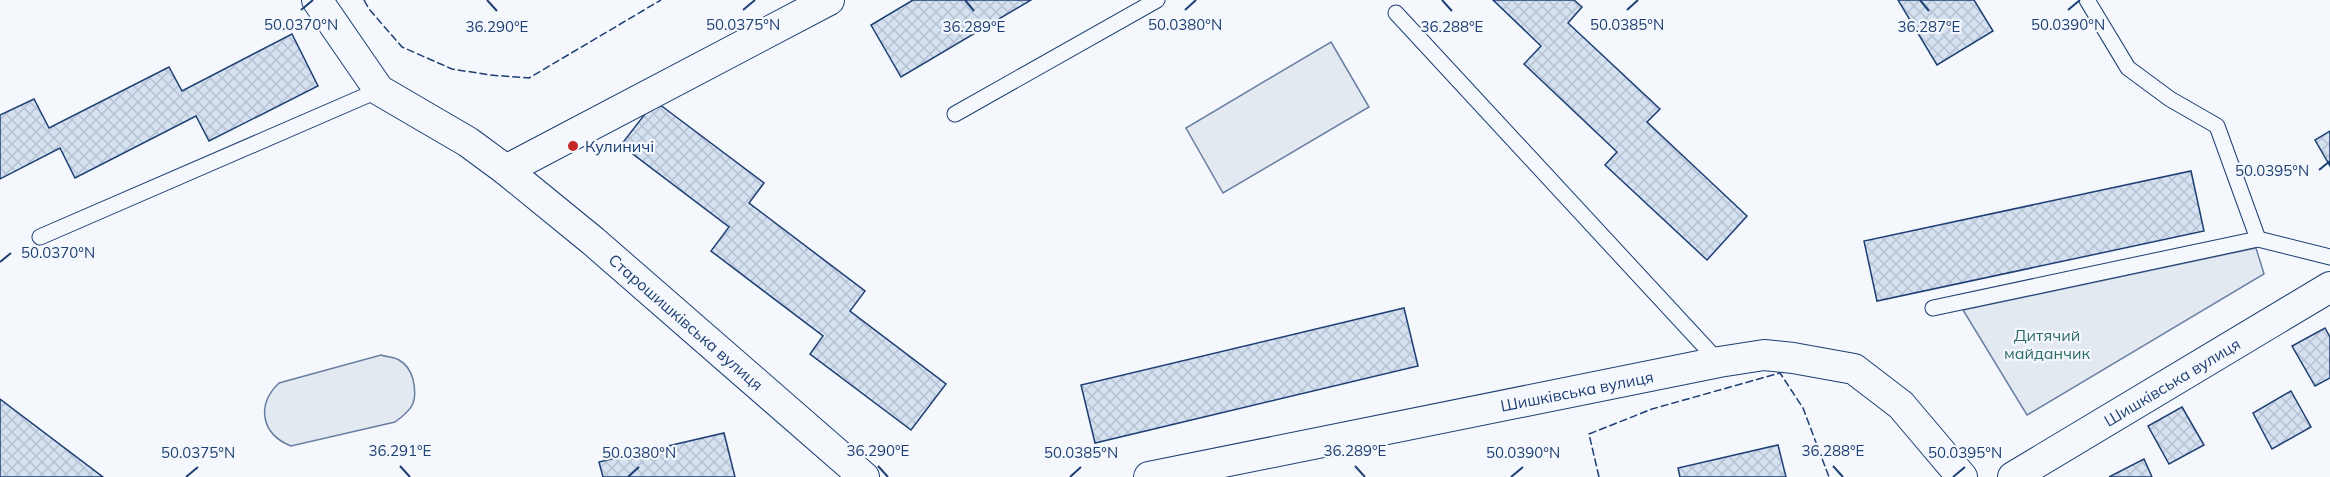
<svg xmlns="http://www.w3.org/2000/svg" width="2330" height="477" font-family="Mulish,sans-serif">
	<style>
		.park { fill: #e3e9f0; stroke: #687fa3; stroke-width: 1.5 }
		.building { fill: url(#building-cross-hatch); stroke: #1d3f73; stroke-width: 1.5 }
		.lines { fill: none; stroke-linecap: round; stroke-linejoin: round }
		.lane-casing { stroke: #1d3f73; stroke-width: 17 }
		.street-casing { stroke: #1d3f73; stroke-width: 32 }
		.lane { stroke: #f4f7fb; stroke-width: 15 }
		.street { stroke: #f4f7fb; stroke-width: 30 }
		.fence { stroke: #1d3f73; stroke-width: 1.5; stroke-dasharray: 8 3; stroke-linecap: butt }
		.ticks { fill: none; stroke: #1d3f73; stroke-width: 2 }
		.poi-dot { fill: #c62828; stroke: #f4f7fb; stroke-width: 2 }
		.labels { text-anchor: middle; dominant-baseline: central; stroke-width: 4.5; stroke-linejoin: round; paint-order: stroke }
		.poi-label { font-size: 16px; fill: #1d3f73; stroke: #f4f7fb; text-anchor: start }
		.street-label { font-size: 16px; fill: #1d3f73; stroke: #f4f7fb }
		.park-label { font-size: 16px; fill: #2c6c60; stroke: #f4f7fb }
		.ticks-label { font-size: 15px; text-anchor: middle; fill: #1d3f73; stroke: #f4f7fb; stroke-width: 4.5; stroke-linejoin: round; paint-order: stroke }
	</style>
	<defs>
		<pattern id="building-cross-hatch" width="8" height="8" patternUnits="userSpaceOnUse" patternTransform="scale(1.5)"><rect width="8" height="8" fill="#d5e0f0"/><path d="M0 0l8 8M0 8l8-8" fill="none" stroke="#b6c1d1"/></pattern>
	</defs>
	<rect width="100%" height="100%" fill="#f4f7fb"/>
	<g class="park">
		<polygon points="1331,42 1369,107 1223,193 1186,128"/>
		<polygon points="2256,248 2264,274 2027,415 1963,310"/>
		<path d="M381 355C386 357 394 357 399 360 406 364 411 372 413 379 418 402 413 409 395 422L291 446C261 434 256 405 279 383Z"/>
	</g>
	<g class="building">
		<polygon points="913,0 1031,0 901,77 871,25"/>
		<polygon points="1493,0 1574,0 1582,7 1568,23 1660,109 1647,122 1747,216 1707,260 1605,165 1617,152 1524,64 1541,46"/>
		<polygon points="1898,0 1974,0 1993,31 1937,65"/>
		<polygon points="292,34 318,86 209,141 196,116 75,178 60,148 0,179 0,115 34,99 49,128 169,67 182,91"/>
		<polygon points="655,101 764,183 749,203 865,291 850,311 946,384 911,430 810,354 823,336 711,251 729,227 621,145"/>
		<polygon points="2330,131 2330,166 2315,140"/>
		<polygon points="2191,171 2204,231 1877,301 1864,241"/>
		<polygon points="1404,308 1418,366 1095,443 1081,385"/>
		<polygon points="2325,328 2330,337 2330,378 2315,386 2292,346"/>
		<polygon points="2291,391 2311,427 2272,449 2253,413"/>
		<polygon points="0,399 103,477 0,477"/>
		<polygon points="2182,407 2204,445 2169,464 2148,426"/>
		<polygon points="724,433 735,477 603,477 599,462"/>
		<polygon points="1778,445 1786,477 1680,477 1678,468"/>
		<polygon points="2144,459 2152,477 2109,477"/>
	</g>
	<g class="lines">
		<defs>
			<g id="lane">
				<polyline points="2087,0 2128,68 2170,99 2217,126 2258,239"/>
				<polyline points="1396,13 1719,362"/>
				<polyline points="955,114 1157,0"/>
				<polyline points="40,237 379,90"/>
				<polyline points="1933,308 2258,239 2330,257"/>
			</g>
			<g id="street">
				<polyline points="317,0 379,90 468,142 506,170 593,241 864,477"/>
				<polyline points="506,170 829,0"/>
				<polyline points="1149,477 1719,362 1764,355 1793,358 1854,369 1901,405 1962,477"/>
				<polyline points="2013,477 2330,287"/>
			</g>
		</defs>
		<use href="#lane" class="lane-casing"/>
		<use href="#street" class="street-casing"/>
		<use href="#lane" class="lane"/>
		<use href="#street" class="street"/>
		<g class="fence">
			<polyline points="364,0 369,9 402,47 452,69 490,75 529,78 661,0"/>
			<polyline points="1599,477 1589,434 1652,409 1780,373 1803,408 1829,477"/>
		</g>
	</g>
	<path class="ticks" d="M487 0 497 11M965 0 974 11M1442 0 1452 11M1920 0 1929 11M301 10 313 0M743 10 755 0M1185 10 1196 0M1627 10 1638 0M2068 10 2080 0M2319 170 2330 161M0 262 11 253M400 466 410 477M878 466 888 477M1355 466 1365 477M1833 466 1843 477M186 477 198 467M628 477 639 467M1070 477 1081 467M1511 477 1523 467M1953 477 1965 467"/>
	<circle class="poi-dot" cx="573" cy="146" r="6"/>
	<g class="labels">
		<g class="poi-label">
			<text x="585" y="146">Кулиничі</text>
		</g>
		<g class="street-label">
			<text transform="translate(686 322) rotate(41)">Старошишківська вулиця</text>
			<text transform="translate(2172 382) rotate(-31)">Шишківська вулиця</text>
			<text transform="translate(1577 391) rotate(-11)">Шишківська вулиця</text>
		</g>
		<g class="park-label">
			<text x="2047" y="335">Дитячий<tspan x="2047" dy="18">майданчик</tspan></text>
		</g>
	</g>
	<g class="ticks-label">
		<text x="1627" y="30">50.0385°N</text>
		<text x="301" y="30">50.0370°N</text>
		<text x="743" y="30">50.0375°N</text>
		<text x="1185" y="30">50.0380°N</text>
		<text x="2068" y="30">50.0390°N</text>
		<text x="497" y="32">36.290°E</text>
		<text x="974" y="32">36.289°E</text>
		<text x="1452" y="32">36.288°E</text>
		<text x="1929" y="32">36.287°E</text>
		<text x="2272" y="176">50.0395°N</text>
		<text x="58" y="258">50.0370°N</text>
		<text x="400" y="456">36.291°E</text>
		<text x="878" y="456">36.290°E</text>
		<text x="1355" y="456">36.289°E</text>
		<text x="1833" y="456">36.288°E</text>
		<text x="198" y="458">50.0375°N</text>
		<text x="639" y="458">50.0380°N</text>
		<text x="1081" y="458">50.0385°N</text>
		<text x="1523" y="458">50.0390°N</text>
		<text x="1965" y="458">50.0395°N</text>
	</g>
</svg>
